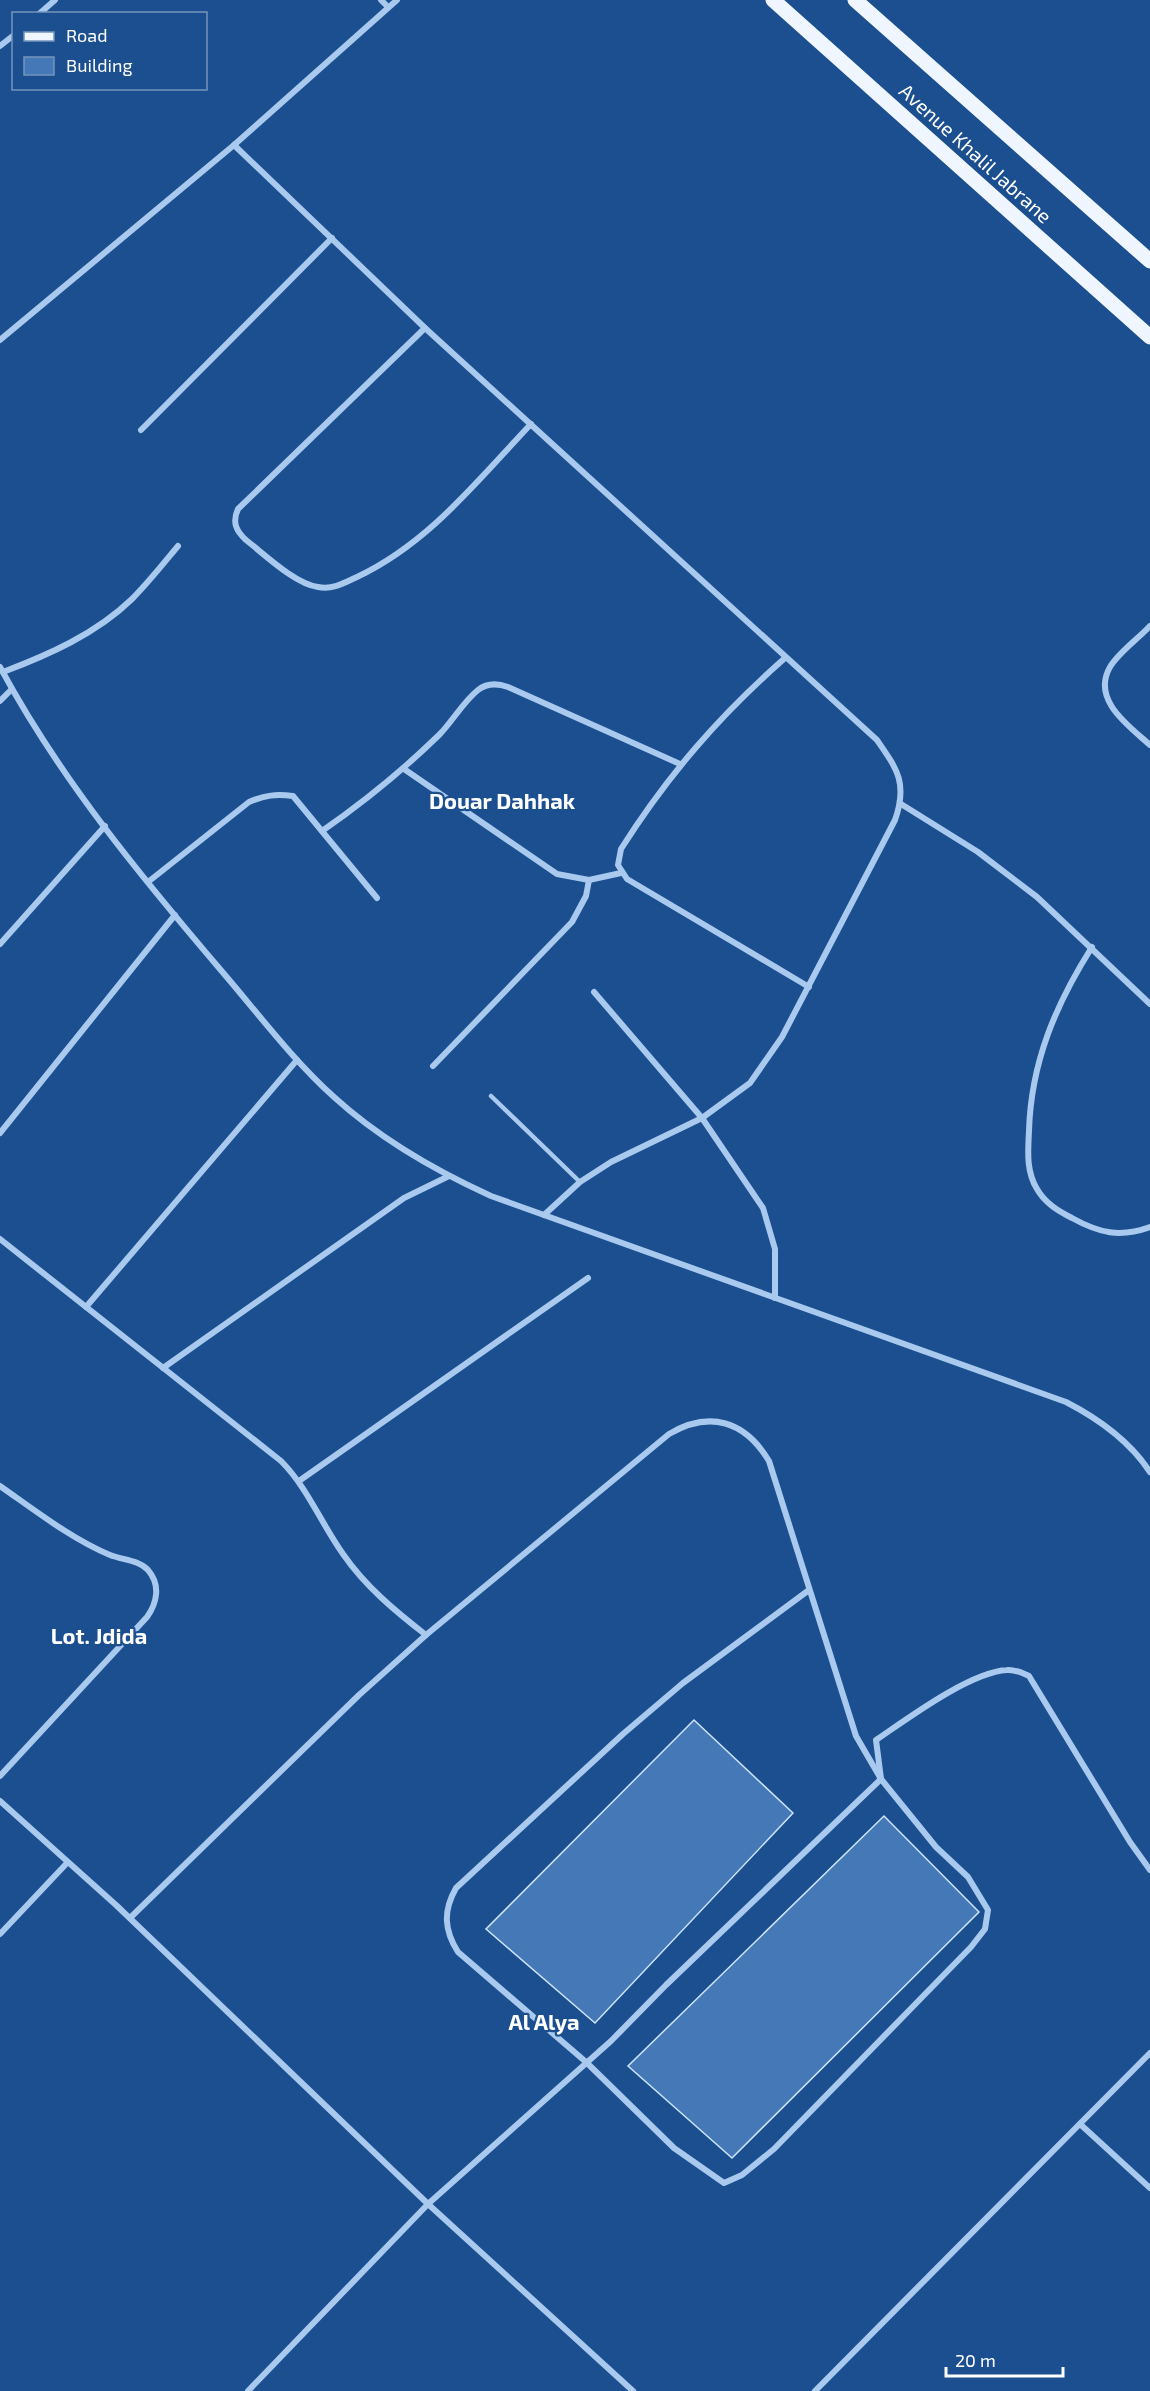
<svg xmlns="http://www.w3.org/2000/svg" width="1150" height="2391" font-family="'Exo 2',sans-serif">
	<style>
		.building { fill: #4478b7; stroke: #cfe3fa; stroke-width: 1.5 }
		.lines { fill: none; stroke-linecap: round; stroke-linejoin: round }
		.service { stroke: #a9c9ee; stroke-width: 4.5 }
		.minor { stroke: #a9c9ee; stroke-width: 6 }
		.primary { stroke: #f0f6ff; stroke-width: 15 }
		.labels { text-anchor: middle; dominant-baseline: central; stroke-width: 4.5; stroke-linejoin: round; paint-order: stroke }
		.street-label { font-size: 20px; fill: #fff; stroke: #1b4f8f }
		.quarter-label { font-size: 22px; font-weight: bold; fill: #fff; stroke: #1b4f8f }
	</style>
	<rect width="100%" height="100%" fill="#1b4f8f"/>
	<g class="building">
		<polygon points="694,1720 793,1813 595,2023 486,1929"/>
		<polygon points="884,1816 979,1912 732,2158 628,2066"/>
	</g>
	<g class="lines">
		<polyline class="service" points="491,1096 580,1182"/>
		<g class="minor">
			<polyline points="381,0 388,7"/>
			<polyline points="39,14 55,0"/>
			<polyline points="0,46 14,35"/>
			<path d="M234 145 425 328 877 740C897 769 908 783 895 820L782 1037 750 1083 702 1118 611 1162 580 1182 544 1215"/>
			<path d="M425 328 238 509C232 522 236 531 246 540 264 554 295 584 318 587 333 590 344 583 357 577 429 543 477 481 531 424"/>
			<polyline points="0,340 234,145 397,0"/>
			<polyline points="141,430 332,238"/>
			<path d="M1150 626C1138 639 1119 652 1110 667 1091 700 1129 726 1150 745"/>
			<path d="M785 658C719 716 668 775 621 849L618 865 627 879 809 987"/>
			<path d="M0 667C60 779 143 879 225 975 260 1016 293 1060 334 1097 380 1139 434 1170 491 1196L1066 1402C1099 1419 1129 1440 1150 1472"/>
			<path d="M3 672C48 655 96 634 132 599 148 583 163 564 178 546"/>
			<polyline points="0,701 12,689"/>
			<polyline points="404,769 557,874 589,880 621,873"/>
			<polyline points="901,804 978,852 1037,897 1150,1004"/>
			<path d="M322 831C364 802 402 771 439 735 452 722 463 702 478 690 487 683 497 683 508 687L680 764"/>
			<path d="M148 882 249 802C265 795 276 794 293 796L377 898"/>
			<polyline points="0,944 105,826"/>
			<path d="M1092 947C1056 1004 1031 1062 1029 1131 1028 1151 1026 1171 1037 1189 1045 1203 1058 1211 1072 1218 1099 1233 1120 1238 1150 1227"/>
			<polyline points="594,992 702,1118 763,1208 775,1249 775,1298"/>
			<polyline points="433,1066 572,922 586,896 589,880"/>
			<polyline points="0,1133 175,915"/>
			<path d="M0 1239 281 1461C307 1487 321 1523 343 1554 365 1586 395 1611 426 1635"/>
			<polyline points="86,1307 297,1060"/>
			<polyline points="163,1368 404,1198 449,1176"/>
			<polyline points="299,1481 588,1278"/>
			<path d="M0 1486C33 1509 73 1540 110 1555 123 1560 139 1560 148 1570 161 1585 157 1603 147 1617L0 1776"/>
			<polyline points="0,1801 116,1905 428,2204 633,2391"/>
			<path d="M130 1918 359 1695 426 1635 669 1434C710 1410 745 1421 769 1461L856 1736 881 1779 936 1847 968 1877 988 1910 985 1929 971 1947 774 2149 742 2175 724 2183 674 2148 586 2062 458 1952C444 1930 443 1911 456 1888L623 1734 683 1683 809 1590"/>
			<polyline points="0,1934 67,1863"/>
			<polyline points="1080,2124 1150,2188"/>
			<path d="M248 2391 428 2204 611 2041 666 1985 881 1779 876 1740C907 1719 970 1672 1007 1670 1015 1669 1022 1673 1029 1676L1130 1842 1150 1870"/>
			<polyline points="815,2391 1150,2053"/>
		</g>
		<g class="primary">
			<polyline points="773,0 1150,337"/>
			<polyline points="855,0 1150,261"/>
		</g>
	</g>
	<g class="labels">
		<g class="street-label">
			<text transform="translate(976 153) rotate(42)">Avenue Khalil Jabrane</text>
		</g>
		<g class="quarter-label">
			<text x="502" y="800">Douar Dahhak</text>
			<text x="99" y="1635">Lot. Jdida</text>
			<text x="544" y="2021">Al Alya</text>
		</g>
	</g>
	<rect x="12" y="12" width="195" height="78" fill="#1b4f8f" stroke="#7695bc" stroke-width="1.5"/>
	<rect x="24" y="32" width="30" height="9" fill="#f0f6ff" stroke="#7695bc" stroke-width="1.5"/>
	<text x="66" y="42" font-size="18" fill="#ffffff">Road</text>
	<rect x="24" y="57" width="30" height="18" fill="#4478b7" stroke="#7695bc" stroke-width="1.5"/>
	<text x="66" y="72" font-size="18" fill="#ffffff">Building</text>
	<path d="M946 2367v9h117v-9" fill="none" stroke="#ffffff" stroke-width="3"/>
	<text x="955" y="2367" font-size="18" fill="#ffffff" stroke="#1b4f8f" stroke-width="4.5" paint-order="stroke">20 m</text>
</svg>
